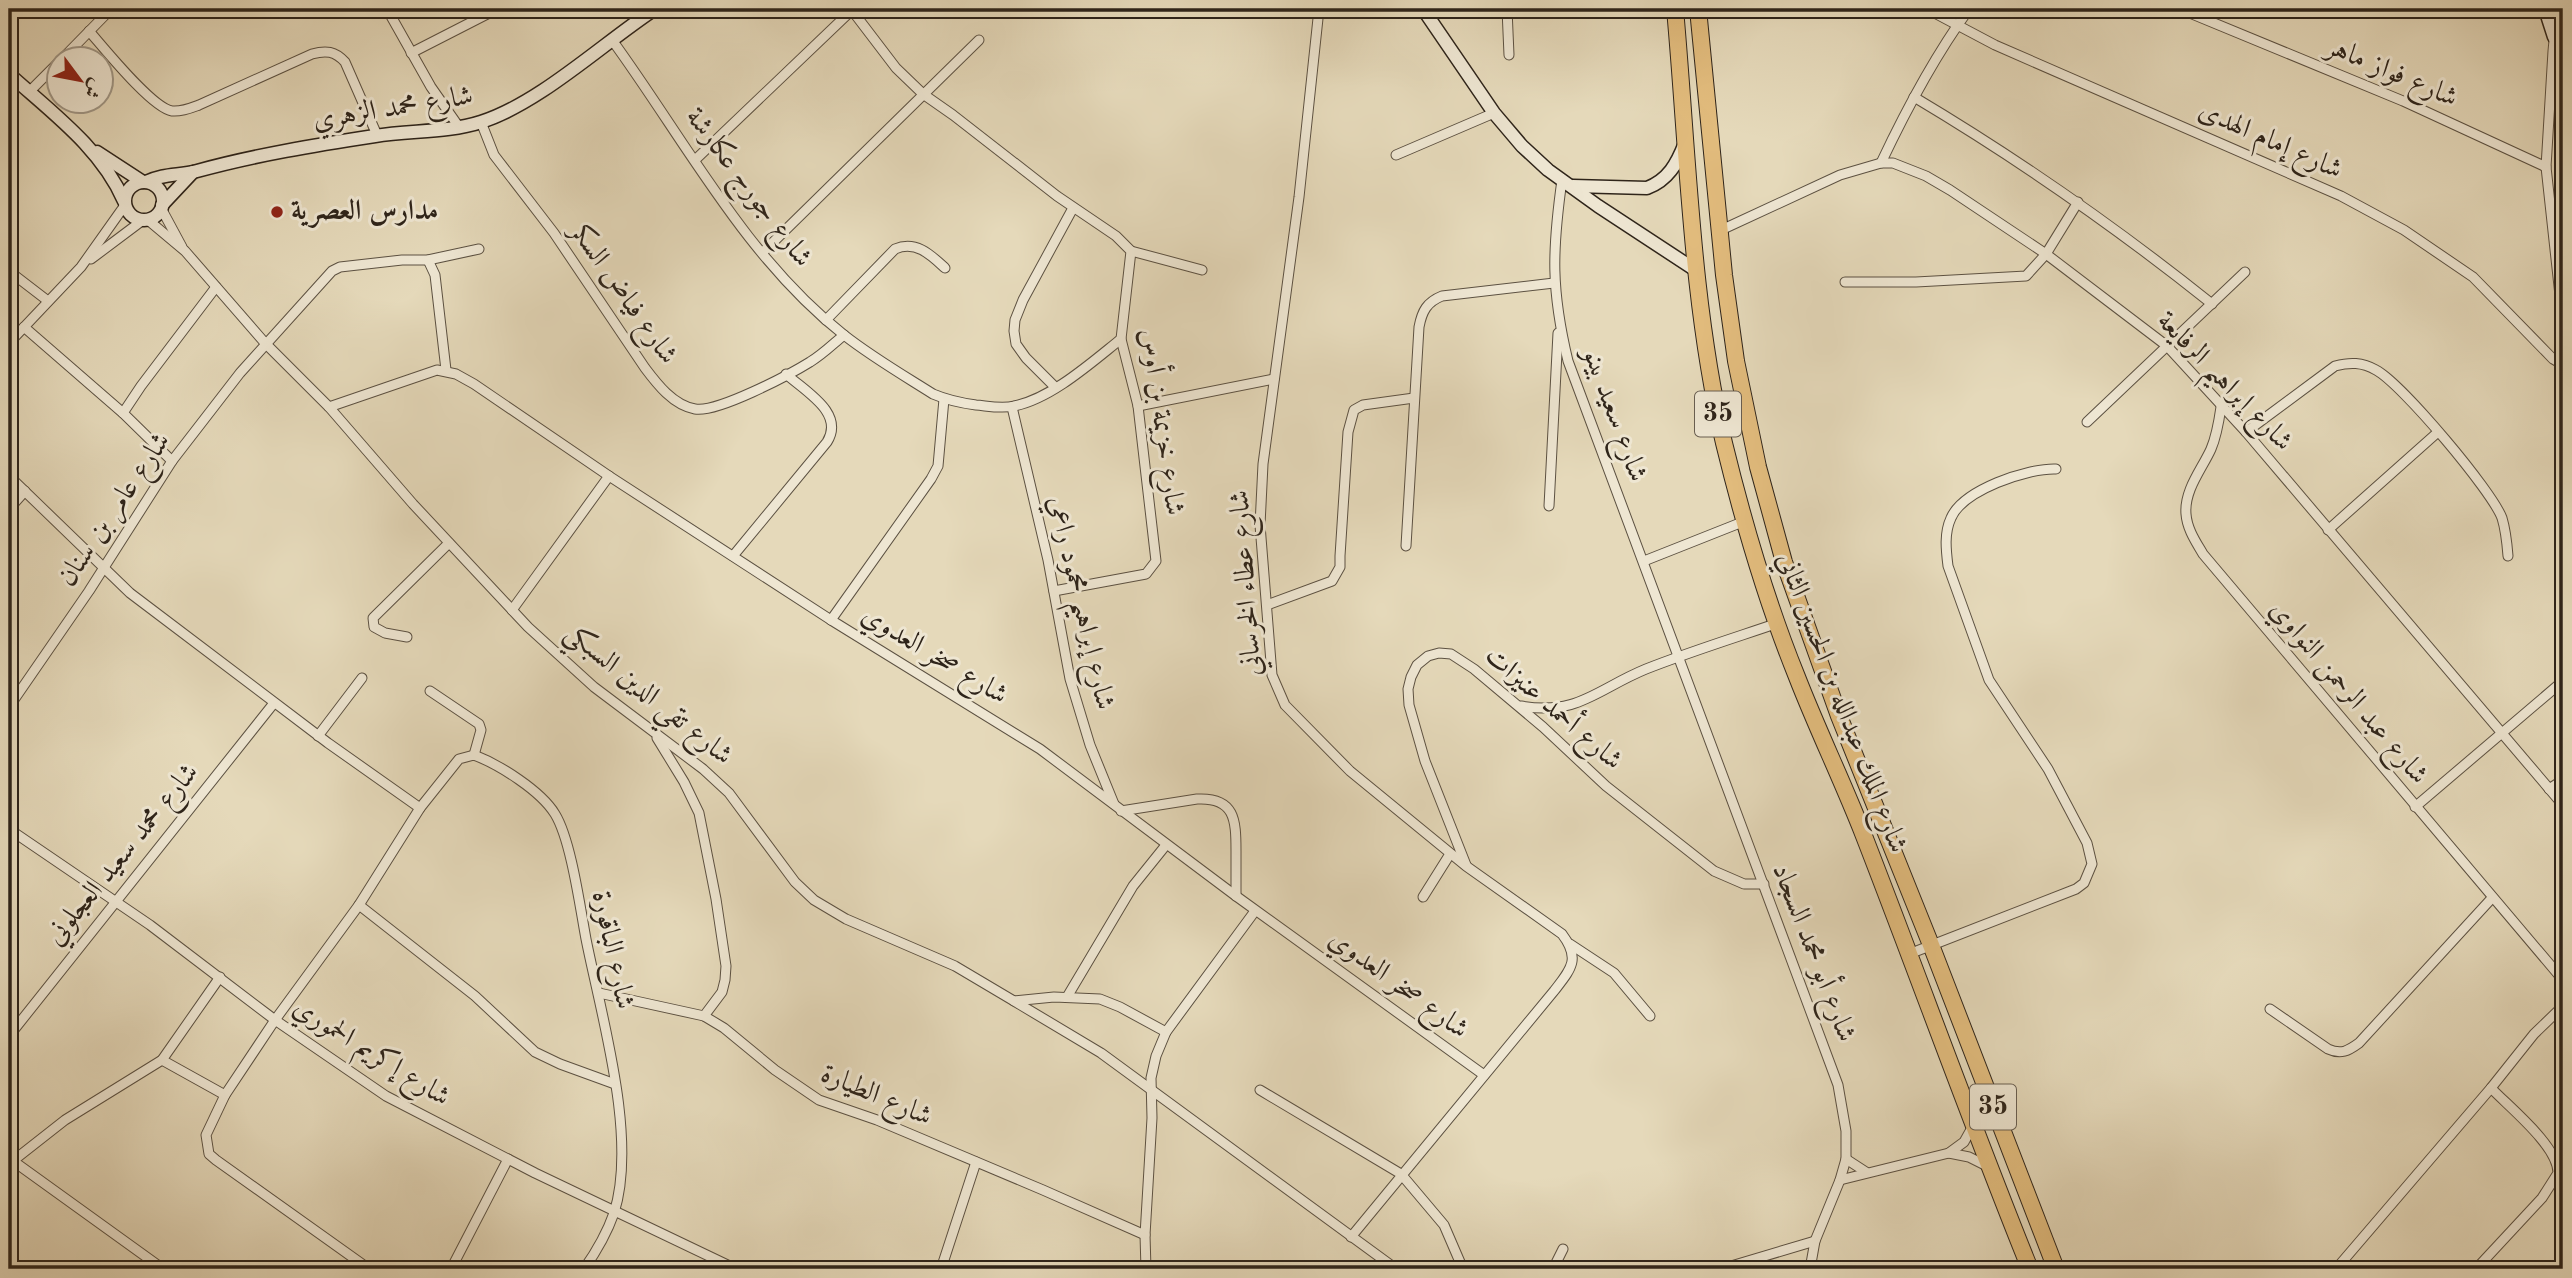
<svg xmlns="http://www.w3.org/2000/svg" width="2572" height="1278" font-family="'Old Standard TT',Amiri,serif">
	<style>
		.lines { fill: none; stroke-linecap: round; stroke-linejoin: round }
		.street-casing { stroke: #5c5142; stroke-width: 11 }
		.secondary-casing { stroke: #2e241a; stroke-width: 15 }
		.highway-casing { stroke: #2e241a; stroke-width: 18 }
		.street { stroke: #eee6d2; stroke-width: 9 }
		.secondary { stroke: #eee6d2; stroke-width: 12 }
		.highway { stroke: #e2bc7d; stroke-width: 16 }
		.poi-dot { fill: #8f2418; stroke: #eee6d2; stroke-width: 2.5 }
		.labels { text-anchor: middle; dominant-baseline: central; stroke-width: 6; stroke-linejoin: round; paint-order: stroke }
		.shield { fill: #eee6d2; stroke: #685e51; stroke-width: 2 }
		.shield-label { font-size: 26px; font-weight: bold; fill: #2e241a }
		.street-label { font-size: 28px; fill: #2e241a; stroke: #eee6d2 }
		.poi-label { font-size: 28px; font-weight: bold; fill: #2e241a; stroke: #eee6d2; text-anchor: start }
	</style>
	<rect width="100%" height="100%" fill="#e5d9ba"/>
	<filter id="stains"><feTurbulence type="fractalNoise" baseFrequency=".00286" numOctaves="4"/><feColorMatrix values="0 0 0 0 .2 0 0 0 0 .09 0 0 0 0 .02 0 0 0 .5 -.17"/></filter>
	<radialGradient id="worn" r=".72"><stop offset=".6" stop-color="#630" stop-opacity="0"/><stop offset="1" stop-color="#630" stop-opacity=".3"/></radialGradient>
	<g class="lines">
		<defs>
			<g id="street">
				<polyline points="387,9 431,87 459,127"/>
				<polyline points="851,9 896,68 923,94 953,115 1057,196 1116,236 1131,251 1121,339 1138,406 1156,561 1146,574 1054,591"/>
				<path d="M1319 9 1299 197 1263 464 1260 525 1272 675 1285 705 1350 771 1466 866 1562 934C1581 959 1571 969 1554 991L1351 1237"/>
				<polyline points="1507,9 1509,55"/>
				<polyline points="1927,9 1995,45 2341,196 2404,230 2473,277 2553,359 2563,365"/>
				<polyline points="2180,9 2403,101 2546,167"/>
				<polyline points="2557,9 2553,51 2546,167 2563,323"/>
				<path d="M89 31C104 48 152 108 172 111 182 112 191 108 199 105L312 54C326 50 335 51 345 62L377 135"/>
				<path d="M612 40C685 140 745 257 844 335 872 357 903 375 933 394 947 400 961 403 976 405 988 406 1002 409 1014 406 1051 399 1092 362 1121 339"/>
				<polyline points="411,53 497,9"/>
				<polyline points="61,60 111,9"/>
				<polyline points="29,92 60,61"/>
				<path d="M1914 97C2018 159 2117 228 2212 304"/>
				<path d="M481 122 494 155 554 233 645 368C657 384 673 405 695 409 717 413 789 375 810 362 822 355 833 344 844 335"/>
				<polyline points="1396,155 1494,113"/>
				<polyline points="695,160 852,10"/>
				<path d="M1881 163C1906 110 1934 57 1969 9"/>
				<path d="M1562 180C1552 251 1551 290 1568 361L1838 1085 1846 1131V1159L1840 1180 1815 1241 1810 1269"/>
				<polyline points="161,208 182,247"/>
				<polyline points="148,220 185,251 265,343 329,407 413,504 528,627 594,687 703,769 729,793 795,882 814,900 846,919 955,966 1014,1001 1054,997 1100,999 1120,1007 1166,1032"/>
				<polyline points="1719,231 1840,175 1881,163 1893,163 1926,176 1950,190 2046,254 2167,346 2246,432 2563,805"/>
				<polyline points="1131,251 1202,270"/>
				<polyline points="763,252 979,40"/>
				<polyline points="91,259 143,220"/>
				<polyline points="428,260 435,275 446,370"/>
				<polyline points="9,271 48,301"/>
				<polyline points="1845,282 1916,282 2026,276 2046,254 2078,202"/>
				<path d="M826 320 895 249C916 240 931 255 945 268"/>
				<polyline points="24,327 123,413 172,461"/>
				<polyline points="9,343 81,267 125,205"/>
				<polyline points="1055,387 1026,358 1016,344 1014,331 1015,320 1023,300 1073,208"/>
				<polyline points="1138,406 1274,379"/>
				<polyline points="329,407 437,370 456,374 474,384 609,476 831,620 1040,749 1236,896 1484,1075"/>
				<polyline points="1012,407 1048,560 1070,679 1090,745 1114,804"/>
				<path d="M2221 407C2219 421 2217 435 2211 449 2202 469 2184 490 2186 514 2187 529 2196 542 2203 554L2563 980"/>
				<polyline points="123,413 141,386 216,287"/>
				<polyline points="2087,422 2245,272"/>
				<path d="M2246 432 2335 366C2350 362 2362 362 2376 370 2402 384 2492 491 2502 518 2506 531 2507 543 2508 556"/>
				<polyline points="9,476 130,593 328,743 420,808"/>
				<polyline points="1549,506 1558,333"/>
				<polyline points="9,509 25,491"/>
				<polyline points="2328,530 2438,432"/>
				<path d="M1406 546 1419 327C1422 311 1427 302 1442 296L1554 283"/>
				<path d="M733 556 827 442C845 413 806 392 786 374"/>
				<polyline points="1644,561 1745,521"/>
				<polyline points="1267,605 1332,581 1340,567 1340,556 1348,432 1354,410 1363,405 1414,398"/>
				<polyline points="512,610 609,476"/>
				<polyline points="831,620 931,479 938,466 944,399"/>
				<polyline points="407,637 385,633 374,627 373,618 449,543"/>
				<polyline points="430,691 479,724 481,730 474,755"/>
				<path d="M1521 706C1578 716 1597 689 1646 669 1689 652 1734 638 1778 623"/>
				<polyline points="9,707 89,591 172,461 240,373 332,271 340,267 402,260 428,260 479,249"/>
				<polyline points="318,736 362,678"/>
				<polyline points="657,738 684,782 699,813 716,899 726,966 725,980 722,992 704,1016"/>
				<polyline points="2549,789 2563,780"/>
				<polyline points="2415,807 2563,681"/>
				<path d="M1121 811 1197 799C1235 797 1236 820 1236 851 1236 866 1236 881 1236 896"/>
				<polyline points="9,829 150,925 275,1020 386,1096 535,1173 736,1269"/>
				<polyline points="1466,865 1425,761 1409,705 1408,689 1411,677 1417,665 1428,656 1439,653 1451,654 1474,669 1543,727 1606,786 1714,871 1744,884 1764,884"/>
				<polyline points="1423,897 1450,854"/>
				<polyline points="359,905 475,996 535,1052 560,1064 615,1084"/>
				<polyline points="1570,944 1614,973 1650,1016"/>
				<path d="M1909 954 2076 889 2084 883 2092 864 2087 843 2048 769 1989 680 1948 566C1946 550 1944 533 1951 518 1963 490 2027 468 2056 469"/>
				<polyline points="599,993 704,1016 724,1028 775,1070 819,1100 877,1120 1043,1190 1145,1235"/>
				<polyline points="1067,997 1133,886 1166,845"/>
				<polyline points="1014,1001 1101,1053 1396,1269"/>
				<path d="M2270 1009 2328 1049C2341 1055 2348 1051 2359 1043L2492 898"/>
				<polyline points="9,1036 274,703"/>
				<polyline points="162,1060 225,1095"/>
				<polyline points="1260,1090 1401,1174 1444,1225 1463,1269"/>
				<polyline points="1949,1153 1964,1142 1973,1126"/>
				<polyline points="9,1158 163,1269"/>
				<polyline points="1846,1159 1866,1172"/>
				<polyline points="9,1164 65,1120 162,1060 220,977"/>
				<polyline points="1840,1180 1949,1153 1969,1157 1987,1166"/>
				<path d="M369 1269 216 1160 209 1154 206 1135 225 1095 275 1020 359 905 420 808 459 759 474 755C500 765 541 791 555 814 571 840 580 907 586 939 601 1015 638 1138 614 1213 607 1233 596 1252 584 1269"/>
				<polyline points="451,1269 508,1159"/>
				<polyline points="941,1269 976,1162"/>
				<polyline points="1146,1269 1145,1235 1152,1118 1151,1078 1156,1056 1166,1032 1255,911"/>
				<polyline points="1553,1269 1563,1249"/>
				<polyline points="1721,1269 1815,1241"/>
				<polyline points="2336,1269 2491,1088 2534,1034 2563,1006"/>
				<path d="M2476 1269 2542 1198 2558 1173C2558 1146 2510 1108 2491 1088"/>
			</g>
			<g id="secondary">
				<polyline points="1423,9 1494,113 1522,146 1548,170 1598,206 1697,271"/>
				<polyline points="2545,9 2554,37"/>
				<polyline points="2561,43 2563,43"/>
				<path d="M9 74C51 112 101 148 124 201"/>
				<polyline points="97,152 143,182"/>
				<path d="M146 182C165 173 178 176 197 171 255 155 316 145 375 136 410 130 447 133 481 122 540 103 602 44 655 9"/>
				<circle cx="144" cy="201" r="19"/>
				<path d="M1573 186 1647 188C1668 180 1677 164 1685 143"/>
				<polyline points="162,205 193,172"/>
			</g>
			<g id="highway">
				<path d="M1675 9C1688 153 1691 302 1724 443 1743 521 1767 603 1797 677 1818 731 1843 782 1864 836 1920 980 1972 1126 2030 1269"/>
				<polyline points="1698,9 1724,275 1736,361 1758,467 1784,562 1839,716 1931,945 2056,1269"/>
			</g>
		</defs>
		<use href="#street" class="street-casing"/>
		<use href="#secondary" class="secondary-casing"/>
		<use href="#highway" class="highway-casing"/>
		<use href="#street" class="street"/>
		<use href="#secondary" class="secondary"/>
		<use href="#highway" class="highway"/>
	</g>
	<circle class="poi-dot" cx="277" cy="212" r="7"/>
	<g class="labels">
		<g class="shield">
			<rect x="1695" y="391.5" width="46" height="45" rx="5"/>
			<rect x="1970" y="1084.5" width="46" height="45" rx="5"/>
		</g>
		<g class="shield-label">
			<text x="1718" y="414">35</text>
			<text x="1993" y="1107">35</text>
		</g>
		<g class="street-label">
			<text transform="translate(2392 73) rotate(23)">شارع فواز ماهر</text>
			<text transform="translate(393 109) rotate(-9)">شارع محمد الزهري</text>
			<text transform="translate(2270 141) rotate(24)">شارع إمام الهدى</text>
			<text transform="translate(748 188) rotate(53)">شارع جورج عكارشة</text>
			<text transform="translate(623 294) rotate(55)">شارع فياض السكر</text>
			<text transform="translate(2224 382) rotate(46)">شارع إبراهيم الرفايعة</text>
			<text transform="translate(1614 415) rotate(70)">شارع سعيد بينو</text>
			<text transform="translate(1161 422) rotate(82)">شارع خزيمة بن أوس</text>
			<text transform="translate(115 510) rotate(-56)">شارع عامر بن سنان</text>
			<text transform="translate(1247 583) rotate(-94)">شارع عطاء الخرساني</text>
			<text transform="translate(1080 603) rotate(77)">شارع إبراهيم محمود راعي</text>
			<text transform="translate(934 656) rotate(31)">شارع صخر العدوي</text>
			<text transform="translate(2348 693) rotate(50)">شارع عبد الرحمن النواوي</text>
			<text transform="translate(648 695) rotate(39)">شارع تقي الدين السبكي</text>
			<text transform="translate(1841 703) rotate(69)">شارع الملك عبدالله بن الحسين الثاني</text>
			<text transform="translate(1553 709) rotate(41)">شارع أحمد عنيزات</text>
			<text transform="translate(123 855) rotate(-51)">شارع محمد سعيد العجلوني</text>
			<text transform="translate(612 950) rotate(78)">شارع الباقورة</text>
			<text transform="translate(1813 953) rotate(69)">شارع أبو محمد السجاد</text>
			<text transform="translate(1398 985) rotate(36)">شارع صخر العدوي</text>
			<text transform="translate(371 1053) rotate(32)">شارع إكريم الحموري</text>
			<text transform="translate(876 1096) rotate(23)">شارع الطيارة</text>
		</g>
		<g class="poi-label">
			<text x="291" y="212">مدارس العصرية</text>
		</g>
	</g>
	<rect width="2572" height="1278" fill="none" stroke="#e5d9ba" stroke-width="35"/>
	<rect x="10" y="10" width="2551" height="1257" fill="none" stroke="#2e241a" stroke-width="3.5"/>
	<rect x="18" y="18" width="2537" height="1243" fill="none" stroke="#2e241a" stroke-width="2"/>
	<g transform="translate(80 80) rotate(122)"><circle r="33" fill="#eee6d2" stroke="#a19888" stroke-width="2"/>
	<path d="M0-5L12 26L0 18L-12 26Z" fill="#8f2418"/>
	<text y="-10" font-size="19" font-weight="bold" text-anchor="middle" fill="#2e241a">ش</text>
	</g>
	<rect width="100%" height="100%" filter="url(#stains)"/>
	<rect width="100%" height="100%" fill="url(#worn)"/>
</svg>
